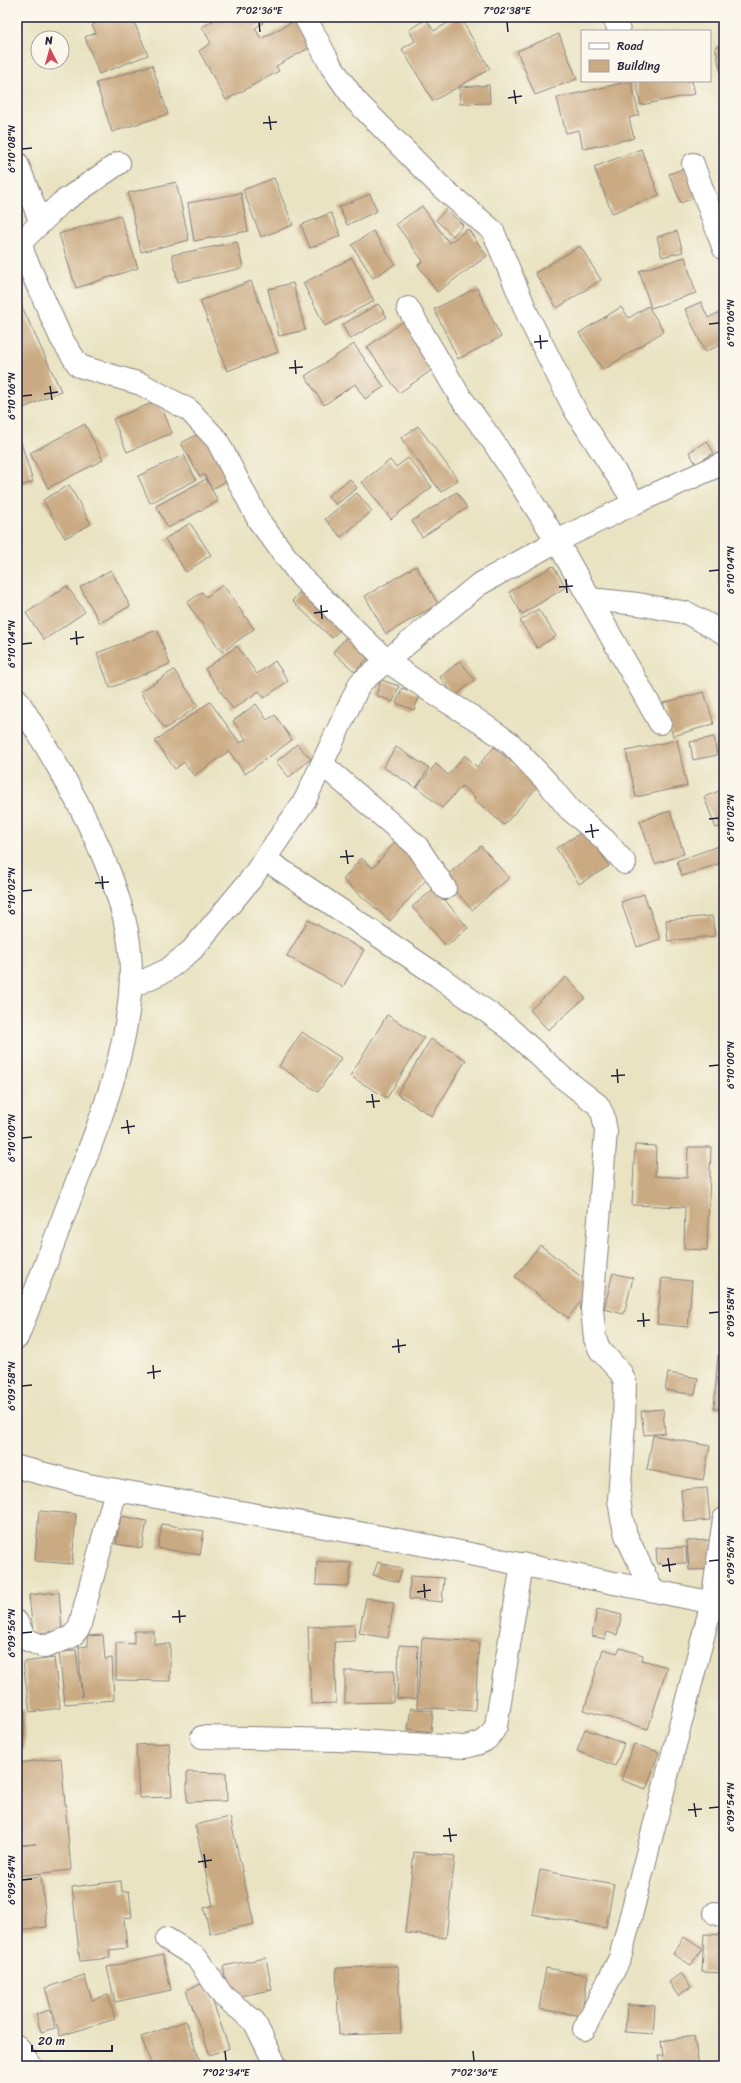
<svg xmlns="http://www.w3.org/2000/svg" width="741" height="2083" font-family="Sriracha,sans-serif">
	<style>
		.building { fill: #caaa83 }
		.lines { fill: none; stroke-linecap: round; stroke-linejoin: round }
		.street-casing { stroke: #86827e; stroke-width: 24 }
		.secondary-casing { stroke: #86827e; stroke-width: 24 }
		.primary-casing { stroke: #86827e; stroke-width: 24 }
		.street { stroke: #fff; stroke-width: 22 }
		.secondary { stroke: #fff; stroke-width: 22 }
		.primary { stroke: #fff; stroke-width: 22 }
		.ticks { fill: none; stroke: #22223b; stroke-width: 1.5 }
		.neatline { fill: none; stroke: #22223b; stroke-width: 1.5 }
		.ticks-label { font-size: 10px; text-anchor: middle; fill: #22223b }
	</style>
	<rect width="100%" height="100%" fill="#fbf7ec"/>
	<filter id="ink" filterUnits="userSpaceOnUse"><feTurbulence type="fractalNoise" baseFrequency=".025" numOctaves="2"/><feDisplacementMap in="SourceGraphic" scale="8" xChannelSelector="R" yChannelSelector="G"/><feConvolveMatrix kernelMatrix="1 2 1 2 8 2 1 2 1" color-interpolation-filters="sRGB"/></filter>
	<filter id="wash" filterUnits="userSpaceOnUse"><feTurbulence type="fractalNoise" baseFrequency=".012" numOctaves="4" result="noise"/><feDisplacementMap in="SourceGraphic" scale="16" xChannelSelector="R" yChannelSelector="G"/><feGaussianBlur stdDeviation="0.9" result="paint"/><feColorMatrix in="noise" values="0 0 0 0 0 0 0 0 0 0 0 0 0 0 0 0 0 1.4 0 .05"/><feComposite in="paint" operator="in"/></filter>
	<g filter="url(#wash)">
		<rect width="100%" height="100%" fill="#e9e3c2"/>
		<g id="blocks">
			<g class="building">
				<polygon points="112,17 132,17 148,55 99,74 85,37 96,33 92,25"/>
				<polygon points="219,17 260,17 263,23 255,28 261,39 296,20 311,47 276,66 279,71 226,100 199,51 211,43 202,27"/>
				<polygon points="458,17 460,17 490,69 433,101 402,49 415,41 409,30 426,19 434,31"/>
				<polygon points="559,34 577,79 535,95 517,51"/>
				<polygon points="724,44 724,81 723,81 715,47"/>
				<polygon points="152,65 168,114 112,132 96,83"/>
				<polygon points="631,81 639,115 629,118 634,138 583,149 579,130 566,133 557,98"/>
				<polygon points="636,81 692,81 695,94 641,105"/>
				<polygon points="489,85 490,103 460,104 459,87"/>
				<polygon points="641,149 659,195 612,213 594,167"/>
				<polygon points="685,168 697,196 681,203 669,174"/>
				<polygon points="274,178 293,225 261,237 243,190"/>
				<polygon points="176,182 189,240 141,252 128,193"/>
				<polygon points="241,193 248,231 194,241 188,203"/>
				<polygon points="370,194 377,211 347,225 339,207"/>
				<polygon points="422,206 449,243 468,229 487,256 437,292 418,265 423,261 396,224"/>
				<polygon points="446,209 463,225 453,236 436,220"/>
				<polygon points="331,213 341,236 310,248 301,225"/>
				<polygon points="120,215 138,268 76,288 59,234"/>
				<polygon points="373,231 395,264 373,278 352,245"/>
				<polygon points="677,231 683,252 662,257 657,237"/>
				<polygon points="237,242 243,268 178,282 172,255"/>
				<polygon points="580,246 601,280 557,308 535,273"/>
				<polygon points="685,257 696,293 651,308 639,271"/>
				<polygon points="352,258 374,301 325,326 303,283"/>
				<polygon points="251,281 278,352 227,371 200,301"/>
				<polygon points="293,283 305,330 279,336 268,289"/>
				<polygon points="477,288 501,337 458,359 434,309"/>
				<polygon points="17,296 61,391 17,411"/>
				<polygon points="701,302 708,318 724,310 724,343 705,352 685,309"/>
				<polygon points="378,304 387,317 350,339 342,325"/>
				<polygon points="648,306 664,331 603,370 579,333 621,307 629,318"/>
				<polygon points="404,321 436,367 399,393 367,347"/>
				<polygon points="354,344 384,387 365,399 355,384 324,405 305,376"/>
				<polygon points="159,400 172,433 127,452 113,419"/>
				<polygon points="85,424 103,460 48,488 30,453"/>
				<polygon points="418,426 458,480 441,492 401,438"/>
				<polygon points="204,431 230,479 212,489 204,474 200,477 181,443"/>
				<polygon points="19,436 33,482 17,487 17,437"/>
				<polygon points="707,441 714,453 696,464 689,452"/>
				<polygon points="184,455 196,480 150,503 138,476"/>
				<polygon points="408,458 432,487 391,519 362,482 390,460 396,467"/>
				<polygon points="206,479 218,501 168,528 156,506"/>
				<polygon points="350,479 357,488 336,505 328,496"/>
				<polygon points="69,485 91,524 65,538 43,500"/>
				<polygon points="457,492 467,508 422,537 412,521"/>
				<polygon points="357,493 372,511 341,537 325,519"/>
				<polygon points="190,523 211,555 186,572 165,539"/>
				<polygon points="416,566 438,604 386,634 365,596"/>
				<polygon points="553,566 566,587 522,614 509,592"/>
				<polygon points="111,570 130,606 100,623 80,587"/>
				<polygon points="223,585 254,629 222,652 187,603 202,592 206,597"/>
				<polygon points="67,586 85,612 44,640 26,613"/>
				<polygon points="302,589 343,627 332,638 292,601"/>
				<polygon points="538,609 556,636 537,648 520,621"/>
				<polygon points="157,630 170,664 110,688 97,653"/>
				<polygon points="349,634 372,653 355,672 333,652"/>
				<polygon points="237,646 257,674 275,661 288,681 264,698 259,691 233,709 205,669"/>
				<polygon points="460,661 475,680 455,696 440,677"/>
				<polygon points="174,670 198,706 165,729 140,692"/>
				<polygon points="381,680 399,686 393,702 376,695"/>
				<polygon points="402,688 420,695 414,710 396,703"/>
				<polygon points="704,692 714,724 673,736 663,703"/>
				<polygon points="210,702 240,743 246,739 233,721 256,704 267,720 275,715 292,740 245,774 229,751 194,776 184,762 175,769 155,741"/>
				<polygon points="714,737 717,755 693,760 690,742"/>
				<polygon points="677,740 687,786 636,797 626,751"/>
				<polygon points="297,744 311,759 289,777 276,762"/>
				<polygon points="396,747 429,768 416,788 383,767"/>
				<polygon points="494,747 539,785 504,825 474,799 475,797 462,786 442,808 417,787 436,764 448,775 465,755 477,767"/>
				<polygon points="724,789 724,825 716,828 704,797"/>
				<polygon points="670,811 684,854 655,864 640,821"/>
				<polygon points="586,830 609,866 579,884 556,848"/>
				<polygon points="396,841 432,873 390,921 343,880 361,858 373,868"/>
				<polygon points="724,844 724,862 682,876 677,861"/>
				<polygon points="481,846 509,878 472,910 444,878"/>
				<polygon points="435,888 468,928 446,946 412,907"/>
				<polygon points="644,894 660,939 637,947 621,902"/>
				<polygon points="712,916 715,936 668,941 666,920"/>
				<polygon points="308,920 364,950 343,987 287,956"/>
				<polygon points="566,977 585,998 548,1030 530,1010"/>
				<polygon points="387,1015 424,1038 387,1098 350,1076"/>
				<polygon points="302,1032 341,1058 318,1092 279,1066"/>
				<polygon points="431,1039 466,1060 432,1116 397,1094"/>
				<polygon points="635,1145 656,1146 655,1176 687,1178 688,1147 711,1147 707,1250 684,1249 685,1207 632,1205"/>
				<polygon points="540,1245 593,1286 568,1318 515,1277"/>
				<polygon points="613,1273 633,1278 624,1314 604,1309"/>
				<polygon points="662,1278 692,1281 688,1327 657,1324"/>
				<polygon points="718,1355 724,1355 724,1409 714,1409"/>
				<polygon points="668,1373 698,1378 695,1395 665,1390"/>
				<polygon points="663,1409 665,1433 644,1435 641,1411"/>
				<polygon points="653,1435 710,1446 703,1480 647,1470"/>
				<polygon points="707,1488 710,1520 684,1522 681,1490"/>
				<polygon points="39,1511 76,1514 72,1564 35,1561"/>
				<polygon points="121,1516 147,1521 142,1548 116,1544"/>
				<polygon points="162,1524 204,1531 200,1555 158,1548"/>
				<polygon points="712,1540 714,1569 689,1570 687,1541"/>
				<polygon points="686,1547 687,1563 657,1564 656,1548"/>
				<polygon points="317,1561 351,1563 349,1586 316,1585"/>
				<polygon points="378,1562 402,1569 398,1582 373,1575"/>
				<polygon points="410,1576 444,1578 442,1602 409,1599"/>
				<polygon points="59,1592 62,1631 33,1633 29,1595"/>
				<polygon points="366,1598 394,1603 388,1638 359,1633"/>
				<polygon points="597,1609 622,1615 617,1635 607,1632 605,1639 592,1636"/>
				<polygon points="354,1625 355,1641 334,1642 336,1703 311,1704 308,1627"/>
				<polygon points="134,1631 154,1631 154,1644 170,1644 170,1681 116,1680 116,1643 134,1644"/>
				<polygon points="103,1635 105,1659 112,1658 114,1700 65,1704 59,1653 76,1650 82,1697 79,1647 88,1646 87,1636"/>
				<polygon points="422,1638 479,1642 475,1711 417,1707"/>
				<polygon points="399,1645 418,1646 416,1699 397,1698"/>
				<polygon points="620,1648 643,1655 642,1660 667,1667 648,1729 584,1710 603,1649 617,1653"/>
				<polygon points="54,1658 60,1708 30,1712 23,1662"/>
				<polygon points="394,1670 394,1702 345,1703 345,1671"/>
				<polygon points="411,1708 433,1711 431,1732 408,1729"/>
				<polygon points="17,1710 25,1710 24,1750 17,1750"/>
				<polygon points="585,1729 624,1744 615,1766 577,1751"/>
				<polygon points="169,1743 172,1797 139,1798 136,1745"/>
				<polygon points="634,1744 659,1752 646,1789 621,1780"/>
				<polygon points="61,1758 71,1870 17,1876 17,1846 36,1844 17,1845 17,1763"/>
				<polygon points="187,1772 226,1773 227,1801 187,1802"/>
				<polygon points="230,1817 254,1924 210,1934 204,1908 213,1905 195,1825"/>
				<polygon points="414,1852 455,1856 446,1938 405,1933"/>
				<polygon points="540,1870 614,1884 606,1928 532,1914"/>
				<polygon points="41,1876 47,1927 17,1930 17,1879"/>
				<polygon points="121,1881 122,1892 129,1891 132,1917 124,1918 127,1948 109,1950 110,1958 80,1961 72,1887"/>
				<polygon points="704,1934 724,1935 724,1973 702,1972"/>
				<polygon points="684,1937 702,1949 691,1965 673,1954"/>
				<polygon points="163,1955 171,1990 115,2002 107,1967"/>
				<polygon points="266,1958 272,1990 229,1998 223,1966"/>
				<polygon points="398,1966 401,2033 339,2035 336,1968"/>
				<polygon points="546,1968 588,1975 581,2016 539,2009"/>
				<polygon points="681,1973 691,1987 678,1996 669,1982"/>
				<polygon points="84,1975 92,2000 108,1995 115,2019 60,2036 45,1988"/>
				<polygon points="206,1982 229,2048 210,2055 186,1990"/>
				<polygon points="627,2005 655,2006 653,2034 625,2032"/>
				<polygon points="50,2010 55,2028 41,2032 36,2014"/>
				<polygon points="186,2021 202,2066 152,2066 141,2037"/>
				<polygon points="694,2036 699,2066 660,2066 658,2056 663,2056 661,2041"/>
			</g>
		</g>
	</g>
	<g filter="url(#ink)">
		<use href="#blocks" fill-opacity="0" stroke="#86827e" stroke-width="1"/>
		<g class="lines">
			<defs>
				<g id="street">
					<polyline points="305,17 331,66 355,100 441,187 493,231 529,318 575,410 635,503"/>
					<polyline points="614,17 619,31"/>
					<polyline points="17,163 41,223"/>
					<polyline points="693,164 724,249"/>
					<polyline points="21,242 24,255 61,338 79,366 141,384 189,410 217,440 259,521 302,578 387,661 433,693 474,718 510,743 547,782 569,809 605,840 625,863"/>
					<polyline points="17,243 21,242 61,203 119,163"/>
					<polyline points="408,308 459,395 494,443 557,541 660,723"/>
					<polyline points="590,599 638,604 687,613 724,633"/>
					<polyline points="322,764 417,846 445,888"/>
					<polyline points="265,859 438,976 508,1027 562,1077 598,1105 603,1115 606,1131 592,1309 595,1339 600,1350 621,1373 625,1382 624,1423 619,1500 622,1519 626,1535 652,1590"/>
					<polyline points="131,987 167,970 192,950 251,879 305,800 360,683 478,585 557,541 635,503 724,463"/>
					<polyline points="17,1622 25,1639 45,1647 71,1637 79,1628 116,1490"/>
					<path d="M202 1737 338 1740 465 1747C482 1743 488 1742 496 1726L522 1564"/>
					<polyline points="715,1913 724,1916"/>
					<polyline points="167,1939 196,1957 223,1996 254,2021 276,2066"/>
					<polyline points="584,2029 620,1958 712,1602 724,1519"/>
					<polyline points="17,2046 31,2066"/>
				</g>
				<polyline id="secondary" points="17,1467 88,1485 415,1543 724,1605"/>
				<path id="primary" d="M17 699C59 766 111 853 127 931 144 1015 102 1116 72 1194 54 1242 36 1290 17 1338"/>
			</defs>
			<use href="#street" class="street-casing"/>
			<use href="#secondary" class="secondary-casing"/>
			<use href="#primary" class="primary-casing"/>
			<use href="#street" class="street"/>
			<use href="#secondary" class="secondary"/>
			<use href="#primary" class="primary"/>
		</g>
	</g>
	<path class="ticks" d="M259 22 260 32M507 22 508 32M514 90 516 104M508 98 522 96M269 116 271 130M263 123 277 122M22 149 32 148M709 324 719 323M540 335 541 349M534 342 548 341M295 360 296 374M289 368 303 367M50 386 52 400M44 394 58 392M22 396 32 395M709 571 719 570M566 579 567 593M559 587 573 586M321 605 322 619M314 613 328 611M76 631 77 645M70 639 84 637M22 644 32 643M709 819 719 818M591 824 593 838M585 832 599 830M346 850 348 864M340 857 354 856M102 876 103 889M95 883 109 882M22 891 32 890M709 1066 719 1065M617 1069 618 1083M611 1076 625 1075M372 1094 374 1108M366 1102 380 1101M127 1120 129 1134M121 1128 135 1126M22 1138 32 1137M643 1313 644 1327M709 1313 719 1312M637 1321 650 1320M398 1339 399 1353M392 1347 406 1345M153 1365 154 1379M147 1373 161 1371M22 1386 32 1385M668 1558 670 1572M709 1561 719 1560M662 1566 676 1564M424 1584 425 1598M417 1592 431 1590M179 1610 180 1623M172 1617 186 1616M22 1633 32 1632M694 1803 696 1817M709 1808 719 1807M688 1810 702 1809M449 1828 451 1842M443 1836 457 1835M204 1854 206 1868M198 1862 212 1860M22 1880 32 1879M225 2051 226 2061M473 2051 474 2061"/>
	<rect width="741" height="2083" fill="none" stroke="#fbf7ec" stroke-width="44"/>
	<rect x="581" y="30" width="130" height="52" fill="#fbf7ec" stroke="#a4a2a5"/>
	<rect x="589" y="43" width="20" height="6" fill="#ffffff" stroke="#a4a2a5"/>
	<text x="617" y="50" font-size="12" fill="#22223b">Road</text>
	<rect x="589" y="60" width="20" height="12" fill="#caaa83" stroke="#a4a2a5"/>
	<text x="617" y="70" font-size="12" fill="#22223b">Building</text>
	<g transform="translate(50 50) rotate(354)"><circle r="19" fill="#fbf7ec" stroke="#a4a2a5"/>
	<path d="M0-3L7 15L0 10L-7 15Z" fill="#d1495b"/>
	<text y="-6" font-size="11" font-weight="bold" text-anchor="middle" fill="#22223b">N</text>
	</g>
	<path d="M32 2045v6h80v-6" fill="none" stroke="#22223b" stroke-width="2"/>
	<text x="38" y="2045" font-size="12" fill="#22223b" stroke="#fbf7ec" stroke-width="3" paint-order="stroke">20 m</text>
	<rect x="22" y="22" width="697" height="2039" class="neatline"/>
	<g class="ticks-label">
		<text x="259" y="14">7°02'36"E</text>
		<text x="507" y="14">7°02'38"E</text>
		<text transform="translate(11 149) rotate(-90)" y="4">6°10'08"N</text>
		<text transform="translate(730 323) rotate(-90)" y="4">6°10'06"N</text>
		<text transform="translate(11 396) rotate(-90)" y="4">6°10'06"N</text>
		<text transform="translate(730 570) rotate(-90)" y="4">6°10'04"N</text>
		<text transform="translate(11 644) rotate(-90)" y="4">6°10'04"N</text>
		<text transform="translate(730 818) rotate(-90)" y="4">6°10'02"N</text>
		<text transform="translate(11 891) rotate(-90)" y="4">6°10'02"N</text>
		<text transform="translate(730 1065) rotate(-90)" y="4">6°10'00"N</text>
		<text transform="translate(11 1138) rotate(-90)" y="4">6°10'00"N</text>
		<text transform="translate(730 1312) rotate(-90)" y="4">6°09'58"N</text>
		<text transform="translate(11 1386) rotate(-90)" y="4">6°09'58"N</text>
		<text transform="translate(730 1560) rotate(-90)" y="4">6°09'56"N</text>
		<text transform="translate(11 1633) rotate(-90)" y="4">6°09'56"N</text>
		<text transform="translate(730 1807) rotate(-90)" y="4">6°09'54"N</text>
		<text transform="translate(11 1880) rotate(-90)" y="4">6°09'54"N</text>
		<text x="226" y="2076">7°02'34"E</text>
		<text x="474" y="2076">7°02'36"E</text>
	</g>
</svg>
